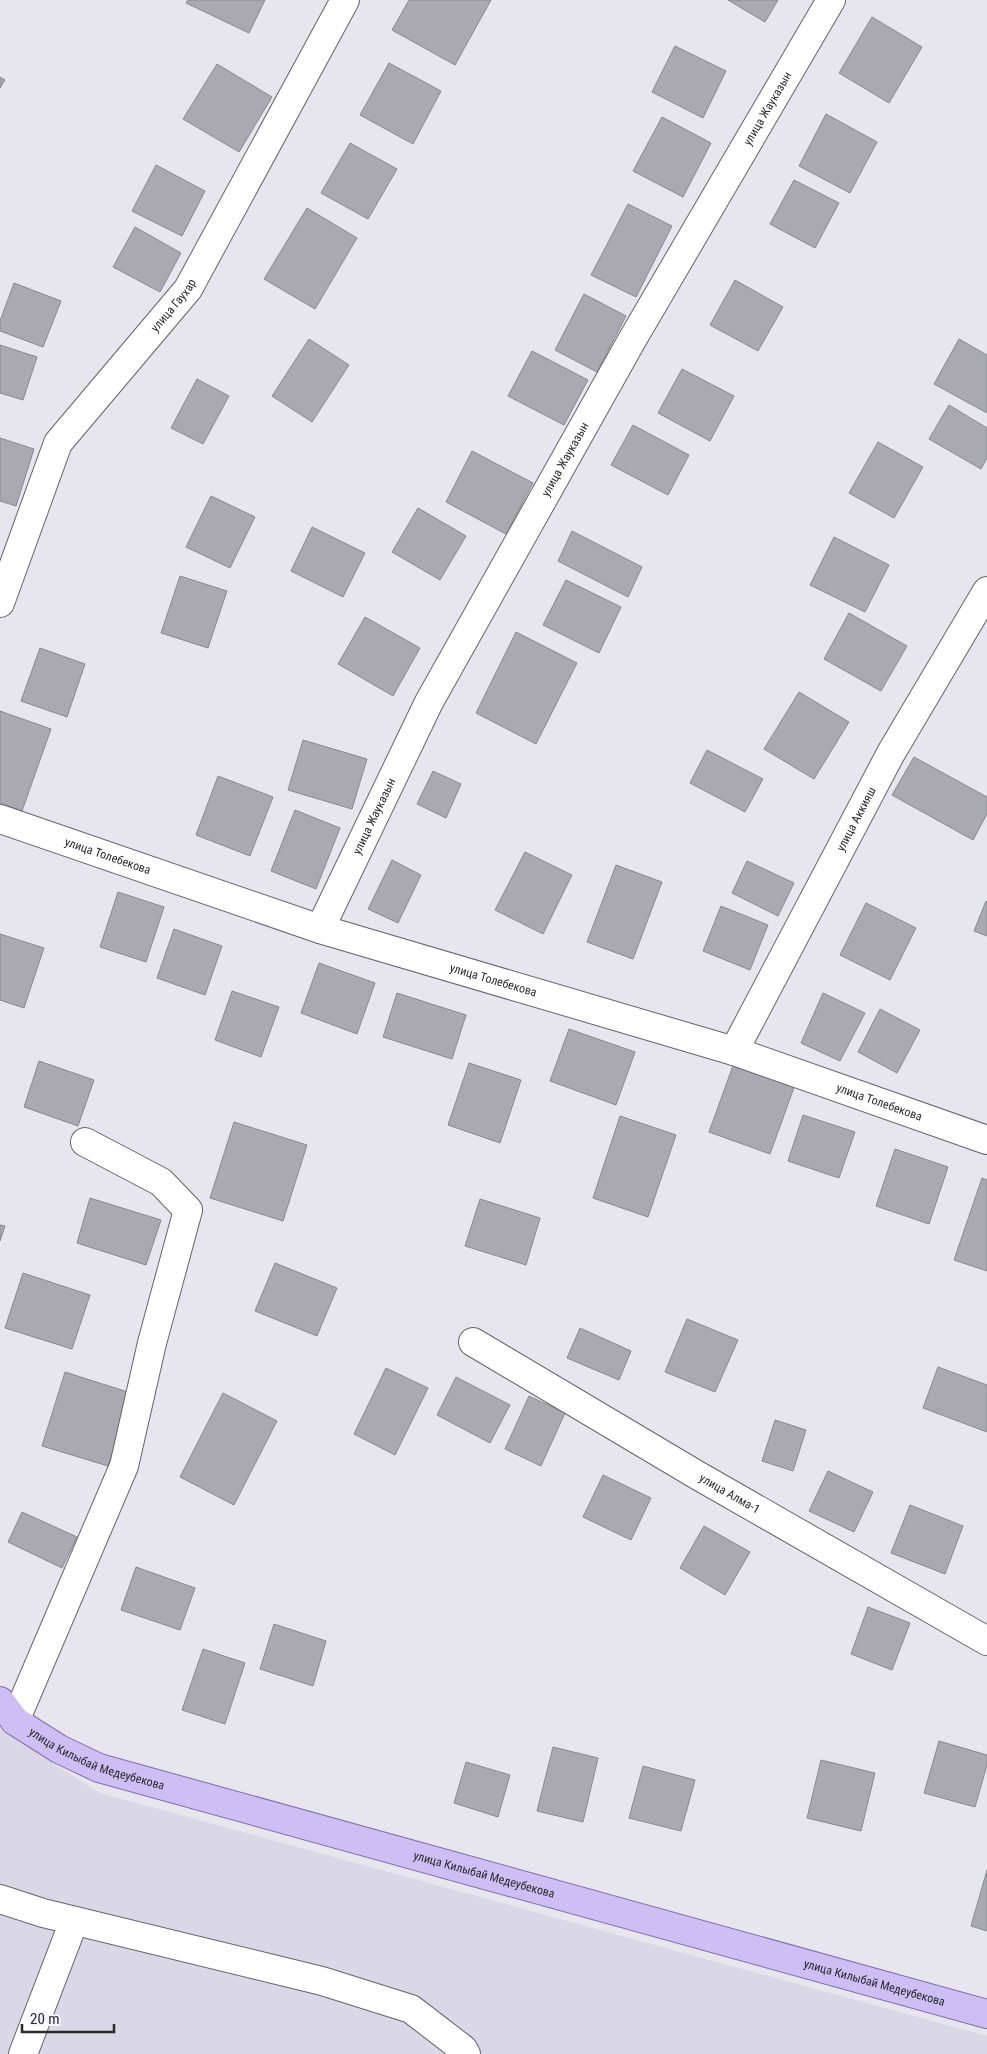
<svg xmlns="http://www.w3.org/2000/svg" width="987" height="2054" font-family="'Roboto Condensed',sans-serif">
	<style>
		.built { fill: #dad7e7 }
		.building { fill: #aaa9b1; stroke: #898890 }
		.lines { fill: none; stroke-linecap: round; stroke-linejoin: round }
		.minor-casing { stroke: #65636b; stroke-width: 30 }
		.major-casing { stroke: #7e6fa9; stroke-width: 30 }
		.minor { stroke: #fff; stroke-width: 28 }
		.major { stroke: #cdbff4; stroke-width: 28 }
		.labels { text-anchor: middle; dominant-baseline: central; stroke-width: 4; stroke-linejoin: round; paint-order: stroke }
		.street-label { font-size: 12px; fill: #2b2a2d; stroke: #f4f3fc }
	</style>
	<rect width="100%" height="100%" fill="#e7e5ee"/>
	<polygon class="built" points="0,1710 6,1722 36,1753 100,1793 987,2036 987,2054 0,2054"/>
	<g class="building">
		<polygon points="188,0 265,0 249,33 186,3"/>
		<polygon points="409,0 491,0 455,65 392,30"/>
		<polygon points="728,0 778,0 765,22"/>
		<polygon points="872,17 922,47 889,103 839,73"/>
		<polygon points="675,46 726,71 703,118 652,92"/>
		<polygon points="389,63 441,91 413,144 360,115"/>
		<polygon points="217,64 272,97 239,152 183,119"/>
		<polygon points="0,77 5,80 0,88"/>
		<polygon points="826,114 877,142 850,193 799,166"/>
		<polygon points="662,117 711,143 683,197 633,171"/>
		<polygon points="350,143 397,169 368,219 321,193"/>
		<polygon points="156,165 205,191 182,236 132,211"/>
		<polygon points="794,180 839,203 815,248 770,224"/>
		<polygon points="628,204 672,226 636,297 591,275"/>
		<polygon points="307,208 357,238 315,309 264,279"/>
		<polygon points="135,227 181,253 160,292 113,267"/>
		<polygon points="735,280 783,307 758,351 710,325"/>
		<polygon points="14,283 61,301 43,347 0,331 0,321"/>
		<polygon points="584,294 626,316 597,372 555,350"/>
		<polygon points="309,339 349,365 312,422 272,396"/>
		<polygon points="959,339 987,355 987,413 934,384"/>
		<polygon points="0,345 37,357 23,400 0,393"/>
		<polygon points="532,351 588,380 564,425 508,396"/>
		<polygon points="682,369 734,396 710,441 658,413"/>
		<polygon points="197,379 229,396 203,444 171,428"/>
		<polygon points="949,405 987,428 987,458 981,469 929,439"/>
		<polygon points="633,425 689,455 668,495 611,465"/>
		<polygon points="0,438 34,449 16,506 0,501"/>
		<polygon points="878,442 923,467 894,518 849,493"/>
		<polygon points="472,451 533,483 506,534 446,502"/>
		<polygon points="211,496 255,517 230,568 186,547"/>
		<polygon points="418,508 466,536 440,580 392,552"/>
		<polygon points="312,527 365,553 343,597 291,571"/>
		<polygon points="572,531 642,567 628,597 558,561"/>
		<polygon points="834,537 889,565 865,612 810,585"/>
		<polygon points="180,576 227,591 208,648 161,633"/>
		<polygon points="566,580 621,607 599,653 543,625"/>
		<polygon points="849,613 907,646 881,691 824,659"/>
		<polygon points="365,617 420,648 393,696 338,664"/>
		<polygon points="516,632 577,663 536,744 476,713"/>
		<polygon points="40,648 85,664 67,717 21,701"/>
		<polygon points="799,692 849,722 814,779 764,749"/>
		<polygon points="0,711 51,729 22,811 0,803"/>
		<polygon points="303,740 367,759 352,809 288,790"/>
		<polygon points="707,750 763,779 745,812 690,783"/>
		<polygon points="914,757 987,797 987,814 973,840 892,795"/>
		<polygon points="433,771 461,784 446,818 417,804"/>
		<polygon points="218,776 273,797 250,856 196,835"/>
		<polygon points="295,810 340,828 316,889 271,871"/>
		<polygon points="525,852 572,875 543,934 495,910"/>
		<polygon points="392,860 421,875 398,923 368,909"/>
		<polygon points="747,861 794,883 778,916 732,893"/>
		<polygon points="616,865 662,882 633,959 587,942"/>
		<polygon points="118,892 164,907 146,962 100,947"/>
		<polygon points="986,901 987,902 987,936 974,931"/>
		<polygon points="866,903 916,928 890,980 840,955"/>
		<polygon points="721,906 768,925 750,970 703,951"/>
		<polygon points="174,929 222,946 205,995 157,978"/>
		<polygon points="0,934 44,948 24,1008 0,1000"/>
		<polygon points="319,963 375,983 357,1034 301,1013"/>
		<polygon points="232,991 279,1007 261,1057 215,1040"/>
		<polygon points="397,993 466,1015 452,1059 383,1037"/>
		<polygon points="823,993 865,1013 840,1061 801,1043"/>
		<polygon points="880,1009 920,1030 897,1073 858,1052"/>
		<polygon points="569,1029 635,1052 616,1105 550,1081"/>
		<polygon points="735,1060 796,1082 770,1154 709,1132"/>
		<polygon points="39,1061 94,1080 78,1126 24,1107"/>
		<polygon points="469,1063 521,1080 500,1143 448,1125"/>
		<polygon points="803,1115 855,1132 839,1178 788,1161"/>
		<polygon points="620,1116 676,1135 648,1217 593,1198"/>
		<polygon points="234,1122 307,1145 283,1221 210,1198"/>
		<polygon points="895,1149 948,1167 929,1224 876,1206"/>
		<polygon points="982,1178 987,1180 987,1271 954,1260"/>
		<polygon points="90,1198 161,1220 146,1265 77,1243"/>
		<polygon points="480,1199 540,1218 526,1265 465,1246"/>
		<polygon points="0,1225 5,1226 0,1241"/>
		<polygon points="275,1263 337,1288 317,1336 255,1311"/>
		<polygon points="23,1273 90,1295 72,1349 5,1328"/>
		<polygon points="687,1319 738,1340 715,1392 665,1372"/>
		<polygon points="580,1328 631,1351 619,1380 567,1358"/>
		<polygon points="938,1367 987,1385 987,1432 923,1408"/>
		<polygon points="386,1368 428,1388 395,1455 354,1434"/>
		<polygon points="65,1372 131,1393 108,1466 42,1446"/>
		<polygon points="456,1377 510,1405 490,1443 437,1415"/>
		<polygon points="223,1393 277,1421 234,1505 180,1477"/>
		<polygon points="529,1396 565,1413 541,1466 505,1449"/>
		<polygon points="775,1420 806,1430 793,1471 762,1461"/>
		<polygon points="828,1471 873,1492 854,1532 809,1511"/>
		<polygon points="603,1475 651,1498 631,1540 583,1517"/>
		<polygon points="910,1505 963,1526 945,1574 891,1553"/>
		<polygon points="22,1512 77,1537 62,1568 8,1542"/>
		<polygon points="704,1526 750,1552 725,1595 680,1568"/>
		<polygon points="136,1567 195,1588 180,1630 121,1610"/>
		<polygon points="868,1607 910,1623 892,1670 851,1654"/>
		<polygon points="274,1624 326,1641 313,1686 260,1669"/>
		<polygon points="203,1649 245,1663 225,1724 182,1710"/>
		<polygon points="939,1741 987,1755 987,1765 975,1807 924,1793"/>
		<polygon points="553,1747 598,1758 583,1822 537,1811"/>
		<polygon points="821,1760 875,1773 861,1831 807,1818"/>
		<polygon points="466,1762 510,1775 498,1817 454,1803"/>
		<polygon points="643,1766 695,1780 681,1831 629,1818"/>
		<polygon points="987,1870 987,1931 971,1926"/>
	</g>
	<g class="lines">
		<defs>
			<g id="minor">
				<path id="s1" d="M0 603 58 443 188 289 345 0"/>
				<path id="s2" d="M0 819 320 929 734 1051 987 1140"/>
				<path id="s3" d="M320 929 429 702 632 340 831 0"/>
				<path id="s4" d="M734 1051 891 753 987 591"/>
				<path id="s5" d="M473 1342 697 1475 987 1641"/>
				<polyline points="15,1721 124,1466 152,1343 188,1210 161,1182 85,1142"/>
				<polyline points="0,1899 43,1913 322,1981 411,2009 463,2049 466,2054"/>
				<polyline points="23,2054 74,1921"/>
			</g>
			<g id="major">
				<path id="s6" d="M0 1701 15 1721 59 1749 99 1768 987 2014"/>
			</g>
		</defs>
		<use href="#minor" class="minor-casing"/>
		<use href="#major" class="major-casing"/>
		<use href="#minor" class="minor"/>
		<use href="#major" class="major"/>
	</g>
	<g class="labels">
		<g class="street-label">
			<text stroke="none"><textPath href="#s3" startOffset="935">улица Жауказын</textPath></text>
			<text stroke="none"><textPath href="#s1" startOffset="350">улица Гаухар</textPath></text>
			<text stroke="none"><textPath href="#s3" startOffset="530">улица Жауказын</textPath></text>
			<text stroke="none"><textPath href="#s3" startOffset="125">улица Жауказын</textPath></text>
			<text stroke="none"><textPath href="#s4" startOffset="262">улица Аккияш</textPath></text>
			<text stroke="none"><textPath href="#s2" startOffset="114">улица Толебекова</textPath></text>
			<text stroke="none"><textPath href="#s2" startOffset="519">улица Толебекова</textPath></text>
			<text stroke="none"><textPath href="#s2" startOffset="924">улица Толебекова</textPath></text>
			<text stroke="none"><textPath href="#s5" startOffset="298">улица Алма-1</textPath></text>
			<text stroke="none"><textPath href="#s6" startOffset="116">улица Килыбай Медеубекова</textPath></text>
			<text stroke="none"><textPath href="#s6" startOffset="521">улица Килыбай Медеубекова</textPath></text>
			<text stroke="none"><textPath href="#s6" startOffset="926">улица Килыбай Медеубекова</textPath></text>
		</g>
	</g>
	<path d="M22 2024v8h92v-8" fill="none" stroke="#2b2a2d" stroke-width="2.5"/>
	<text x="30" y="2024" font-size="15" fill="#2b2a2d" stroke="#f4f3fc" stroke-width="4" paint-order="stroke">20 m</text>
</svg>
